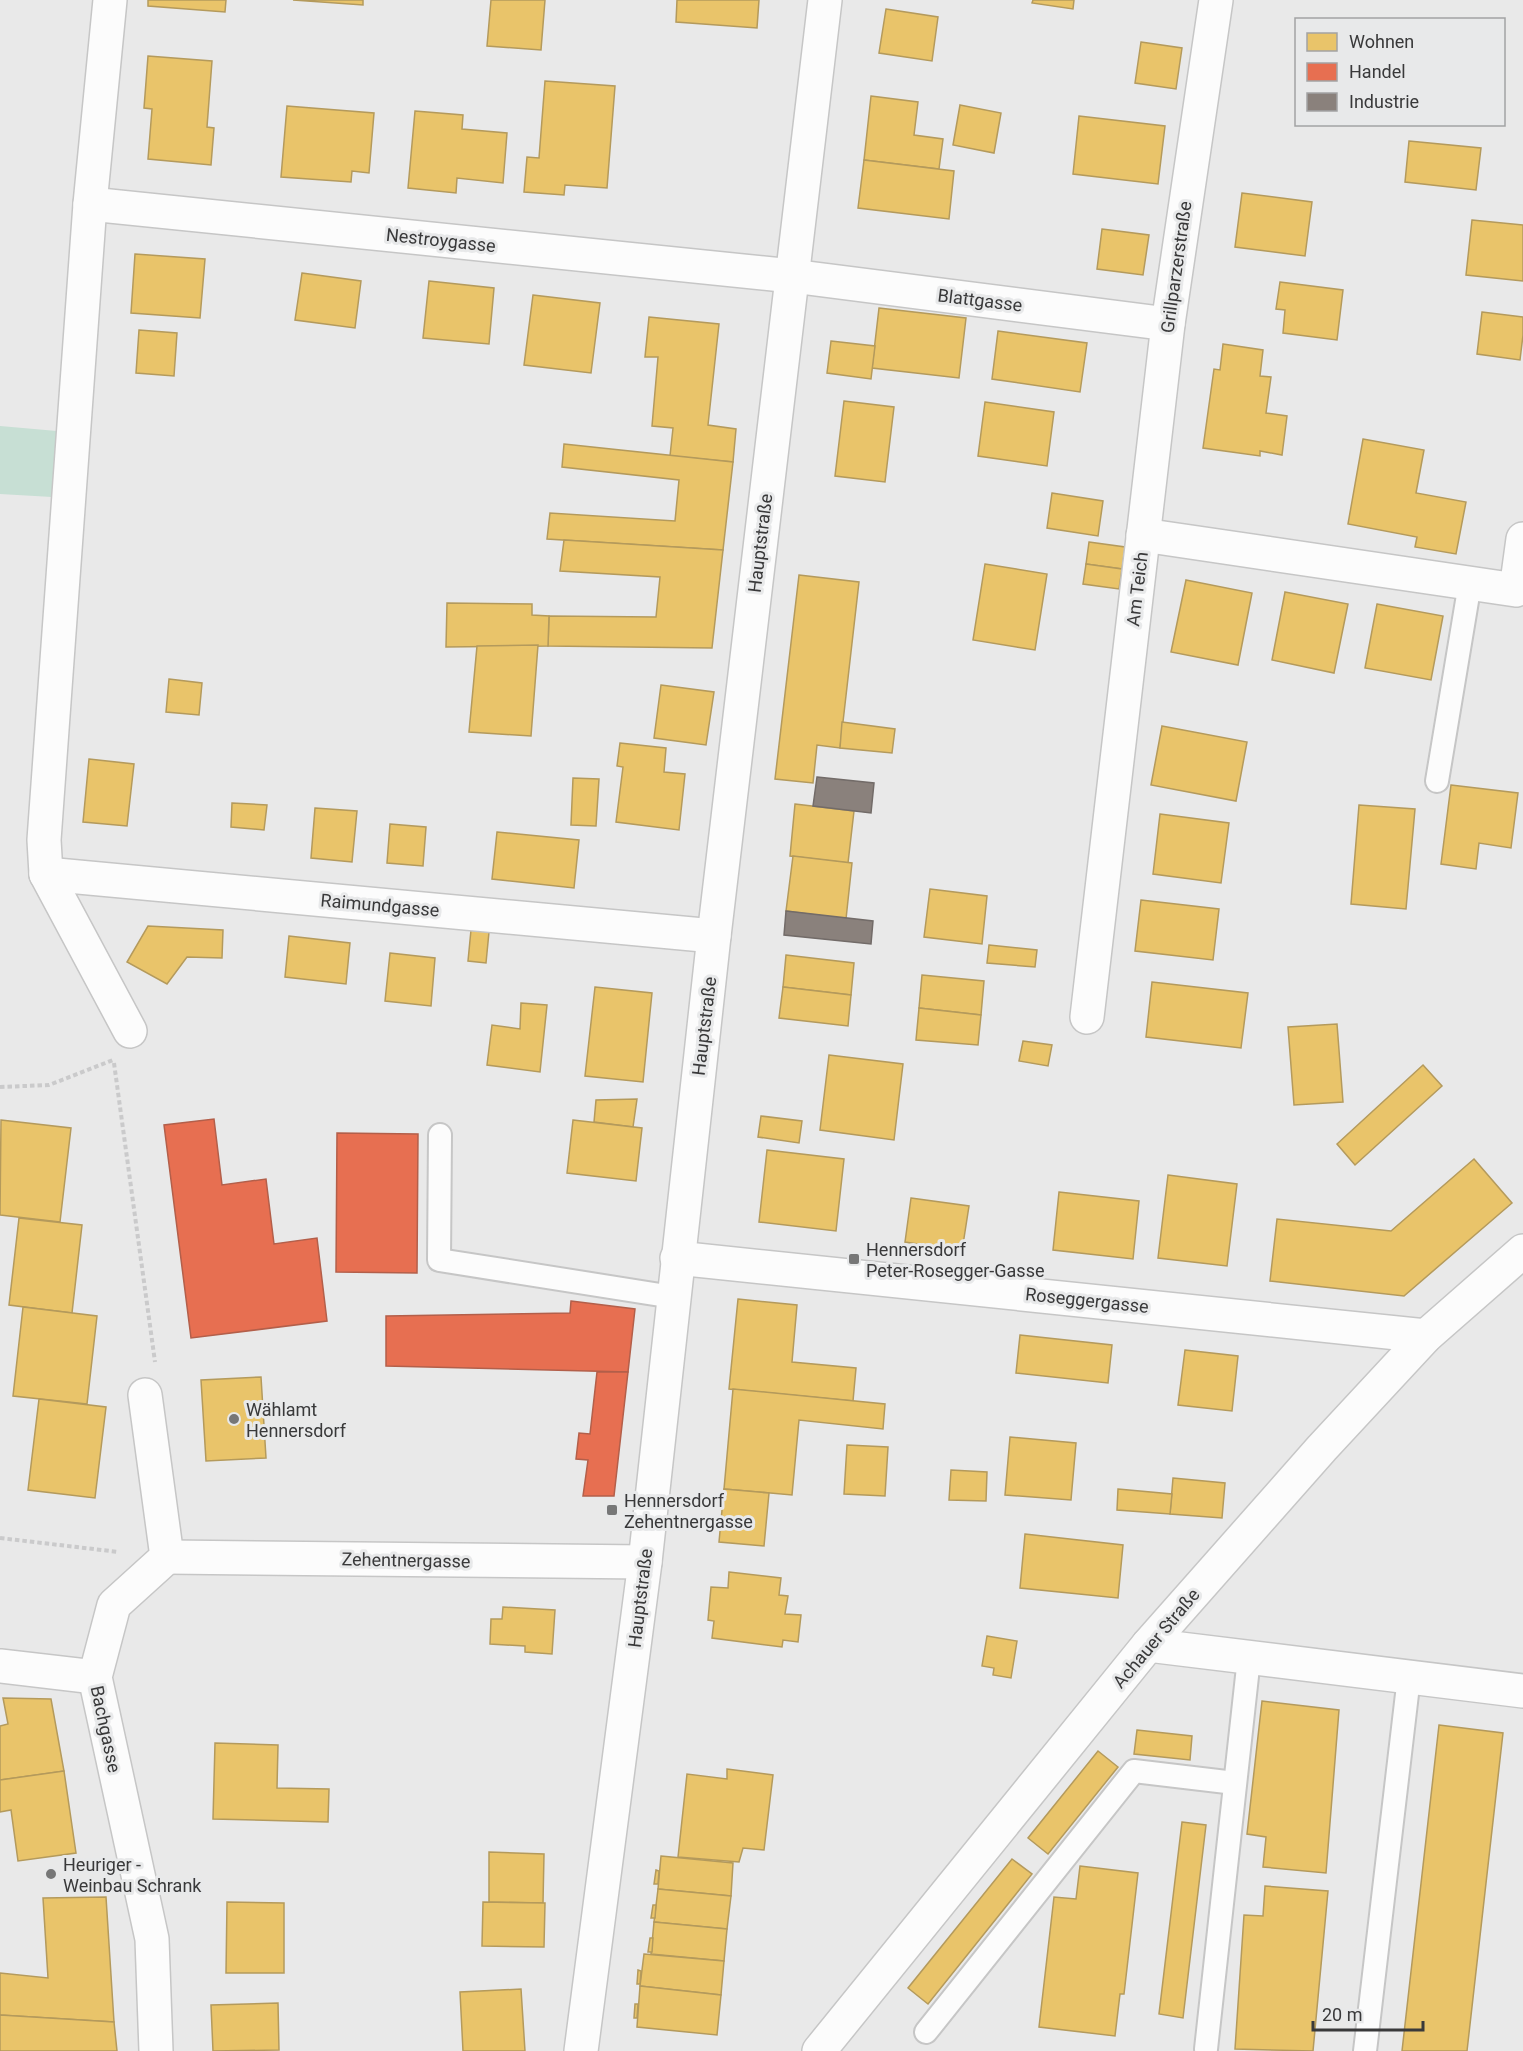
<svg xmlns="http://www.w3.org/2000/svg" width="1523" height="2051" font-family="Roboto,sans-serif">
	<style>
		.green { fill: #c7dfd4 }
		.homes { fill: #e9c46a; stroke: #b49a5c; stroke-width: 1.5 }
		.shops { fill: #e76f51; stroke: #b35f4a; stroke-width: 1.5 }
		.industry { fill: #8a817c; stroke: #726b68; stroke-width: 1.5 }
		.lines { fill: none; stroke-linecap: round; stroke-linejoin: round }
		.service-casing { stroke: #c6c6c6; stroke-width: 26 }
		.minor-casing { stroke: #c6c6c6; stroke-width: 36 }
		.tertiary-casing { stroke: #c6c6c6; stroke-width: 36 }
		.path { stroke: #cacacb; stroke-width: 4; stroke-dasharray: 4.5 3; stroke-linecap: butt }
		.service { stroke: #fcfcfc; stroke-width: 22 }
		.minor { stroke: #fcfcfc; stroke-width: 33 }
		.tertiary { stroke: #fcfcfc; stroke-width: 33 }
		.poi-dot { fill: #777; stroke: #e8e9ea; stroke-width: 2 }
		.labels { text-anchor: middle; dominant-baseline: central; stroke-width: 6; stroke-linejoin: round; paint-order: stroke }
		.street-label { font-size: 18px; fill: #39393a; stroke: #e8e9ea }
		.poi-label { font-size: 18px; fill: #39393a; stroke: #e8e9ea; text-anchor: start }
	</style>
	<rect width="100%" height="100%" fill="#e9e9e9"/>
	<polygon class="green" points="0,426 57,431 52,497 0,494"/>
	<g class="homes">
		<polygon points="148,0 226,0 225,12 148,6"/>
		<polygon points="293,0 363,0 363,5"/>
		<polygon points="491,0 545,0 541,50 487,46"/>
		<polygon points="677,0 759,0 757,28 676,22"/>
		<polygon points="1033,0 1074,0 1073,9 1032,3"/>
		<polygon points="886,9 938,17 932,61 879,53"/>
		<polygon points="1141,42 1182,48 1176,89 1135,83"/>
		<polygon points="148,56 212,61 207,127 214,128 211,165 148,159 152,109 144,108"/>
		<polygon points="545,81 615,86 607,188 565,185 564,195 524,192 527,157 539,158"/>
		<polygon points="871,96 918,102 914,135 943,139 939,169 864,160"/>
		<polygon points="960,105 1001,113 994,153 953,145"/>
		<polygon points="287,106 374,113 369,173 352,171 351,182 281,177"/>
		<polygon points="415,111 463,115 462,129 507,133 503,183 457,178 456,193 408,188"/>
		<polygon points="1079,116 1165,126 1158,184 1073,174"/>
		<polygon points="1409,141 1481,148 1476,190 1405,182"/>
		<polygon points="864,160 954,171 949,219 858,208"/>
		<polygon points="1242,193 1312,202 1305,256 1235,247"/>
		<polygon points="1472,220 1523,225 1523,281 1466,275"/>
		<polygon points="1102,229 1149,235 1143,275 1097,269"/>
		<polygon points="135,254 205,259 200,318 131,313"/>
		<polygon points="302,273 361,281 355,328 295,320"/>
		<polygon points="429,281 494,288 489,344 423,338"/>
		<polygon points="1280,282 1343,290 1337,340 1283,333 1285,310 1276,309"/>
		<polygon points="533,295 600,303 591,373 524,365"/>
		<polygon points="879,308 966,318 959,378 872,368"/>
		<polygon points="1482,312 1523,317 1523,335 1520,360 1477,354"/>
		<polygon points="649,317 719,324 708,425 736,429 733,462 670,456 673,428 652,426 658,357 645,357"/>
		<polygon points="139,330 177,333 174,376 136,373"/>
		<polygon points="998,331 1087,343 1080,392 992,379"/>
		<polygon points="831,341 875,346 871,379 827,373"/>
		<polygon points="1223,344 1263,350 1260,376 1271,377 1266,413 1287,416 1282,455 1260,451 1260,456 1203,448 1214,369 1220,370"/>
		<polygon points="844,401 894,407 885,482 835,476"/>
		<polygon points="985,402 1054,412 1047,466 978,456"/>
		<polygon points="1363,439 1424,450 1416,493 1466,502 1456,554 1415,547 1417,537 1348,524"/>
		<polygon points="564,444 733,462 723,550 547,539 550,513 675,521 679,480 562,467"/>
		<polygon points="1052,493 1103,501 1098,536 1047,528"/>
		<polygon points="564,540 723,550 712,648 548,646 549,616 656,617 660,577 560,571"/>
		<polygon points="1089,542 1125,547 1122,569 1086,564"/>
		<polygon points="985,564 1047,574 1035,650 973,640"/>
		<polygon points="1086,564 1122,569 1119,589 1083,584"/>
		<polygon points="799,575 859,582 840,748 817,745 813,783 775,779"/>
		<polygon points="1186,580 1252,593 1238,665 1171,652"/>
		<polygon points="1285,592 1348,604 1334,673 1272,660"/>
		<polygon points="447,603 532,604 532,615 549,616 548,646 446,647"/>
		<polygon points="1377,604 1443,616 1431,680 1365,668"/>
		<polygon points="538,645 531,736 469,732 477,646"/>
		<polygon points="169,679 202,683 199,715 166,712"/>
		<polygon points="661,685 714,692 706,745 654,738"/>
		<polygon points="842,722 895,729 892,753 840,748"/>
		<polygon points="1162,726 1247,742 1236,801 1151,785"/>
		<polygon points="620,743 666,748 664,772 685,774 679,830 616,822 623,767 617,766"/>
		<polygon points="89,759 134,764 127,826 83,822"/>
		<polygon points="573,778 599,779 596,826 571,825"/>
		<polygon points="1451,785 1518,793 1511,848 1479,843 1476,869 1441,864"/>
		<polygon points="232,803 267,805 264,830 231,827"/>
		<polygon points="795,804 854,811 848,863 790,856"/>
		<polygon points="1359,805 1415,809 1406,909 1351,904"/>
		<polygon points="315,808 357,811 352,862 311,858"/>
		<polygon points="1160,814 1229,823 1221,883 1153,874"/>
		<polygon points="390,824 426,827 423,866 387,863"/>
		<polygon points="497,832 579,840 574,888 492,879"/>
		<polygon points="793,856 852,863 846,919 786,911"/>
		<polygon points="930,889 987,896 982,944 924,937"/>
		<polygon points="1141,900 1219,909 1213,960 1135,951"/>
		<polygon points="148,926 223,930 222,958 187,957 167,984 127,962"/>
		<polygon points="471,930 489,932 486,963 468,961"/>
		<polygon points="289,936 350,943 346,984 285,977"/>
		<polygon points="989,945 1037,950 1035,967 987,963"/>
		<polygon points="390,953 435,958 431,1006 385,1001"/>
		<polygon points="786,955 854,963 851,995 783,987"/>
		<polygon points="922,975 984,981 981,1015 919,1008"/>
		<polygon points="1152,982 1248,993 1241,1048 1146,1037"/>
		<polygon points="595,987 652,993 643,1082 585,1076"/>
		<polygon points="783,987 851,995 848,1026 779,1018"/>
		<polygon points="521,1003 547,1005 540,1072 487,1065 492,1025 520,1029"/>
		<polygon points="919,1008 981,1015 978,1045 916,1040"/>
		<polygon points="1337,1024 1343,1102 1294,1105 1288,1027"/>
		<polygon points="1023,1041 1052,1045 1048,1066 1019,1061"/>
		<polygon points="829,1055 903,1064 894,1140 820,1130"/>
		<polygon points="1423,1065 1442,1086 1355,1165 1337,1144"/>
		<polygon points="637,1099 633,1127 594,1122 596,1100"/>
		<polygon points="761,1116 802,1121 799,1143 758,1137"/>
		<polygon points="1,1120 71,1128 60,1222 0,1215"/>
		<polygon points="573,1120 642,1128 636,1181 567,1173"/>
		<polygon points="767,1150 844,1159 836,1231 759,1222"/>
		<polygon points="1474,1159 1512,1203 1404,1296 1270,1281 1277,1219 1391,1231"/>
		<polygon points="1168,1175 1237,1184 1227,1266 1158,1258"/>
		<polygon points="1059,1192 1139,1201 1133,1259 1053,1250"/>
		<polygon points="911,1198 969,1206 962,1251 905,1242"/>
		<polygon points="19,1218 82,1225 72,1313 9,1305"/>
		<polygon points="738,1299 797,1305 792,1362 856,1368 853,1401 729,1389"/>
		<polygon points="23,1307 97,1316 87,1404 13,1396"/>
		<polygon points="1020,1335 1112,1345 1108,1383 1016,1373"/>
		<polygon points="1185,1350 1238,1356 1232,1411 1178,1405"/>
		<polygon points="261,1377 266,1458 206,1461 201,1380"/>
		<polygon points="733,1389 885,1404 883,1429 799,1420 792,1495 724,1489"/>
		<polygon points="39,1399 106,1407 95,1498 28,1490"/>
		<polygon points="1010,1437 1076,1443 1071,1500 1005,1495"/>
		<polygon points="847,1445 888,1447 885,1496 844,1494"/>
		<polygon points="951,1470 987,1472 986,1501 949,1500"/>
		<polygon points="1173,1478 1225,1483 1222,1518 1170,1514"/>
		<polygon points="724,1489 769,1493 764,1546 719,1542"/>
		<polygon points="1118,1489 1172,1494 1170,1514 1117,1510"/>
		<polygon points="1025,1534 1123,1545 1118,1598 1020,1588"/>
		<polygon points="729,1572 781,1578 779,1595 788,1596 785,1614 801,1615 798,1642 783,1640 782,1647 712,1638 714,1621 708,1620 711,1587 728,1588"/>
		<polygon points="503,1607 555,1610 552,1654 525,1652 525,1646 490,1644 491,1619 502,1619"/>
		<polygon points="987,1636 1017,1641 1011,1678 993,1675 994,1668 982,1666"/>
		<polygon points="3,1698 51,1699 64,1771 0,1780 0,1726 8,1724"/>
		<polygon points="1262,1701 1339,1710 1326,1873 1263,1867 1266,1837 1247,1834"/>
		<polygon points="1439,1725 1503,1733 1467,2051 1402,2051"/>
		<polygon points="1137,1730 1192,1736 1190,1760 1134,1754"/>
		<polygon points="215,1743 278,1745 277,1788 329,1789 328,1822 213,1819"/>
		<polygon points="1098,1751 1118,1767 1048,1854 1028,1838"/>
		<polygon points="727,1769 773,1775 764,1850 743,1848 739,1862 678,1857 687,1774 727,1779"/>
		<polygon points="64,1771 76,1853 18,1861 11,1810 0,1812 0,1780"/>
		<polygon points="1182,1822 1206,1825 1183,2018 1159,2014"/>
		<polygon points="489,1852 544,1854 543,1903 489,1902"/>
		<polygon points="661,1856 733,1863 731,1896 658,1889"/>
		<polygon points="1012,1859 1032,1874 928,2004 908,1988"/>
		<polygon points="1080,1866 1138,1873 1124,1994 1120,1994 1115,2036 1039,2027 1054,1897 1076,1899"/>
		<polygon points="656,1870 659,1871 658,1884 654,1884"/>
		<polygon points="1265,1886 1328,1891 1313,2051 1235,2049 1244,1915 1263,1916"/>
		<polygon points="658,1889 731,1896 727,1929 654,1922"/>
		<polygon points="106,1897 114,2022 0,2015 0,1973 48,1978 43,1898"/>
		<polygon points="227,1902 284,1903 284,1973 226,1973"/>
		<polygon points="483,1902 545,1903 544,1947 482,1946"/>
		<polygon points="653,1905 656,1905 655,1918 651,1918"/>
		<polygon points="654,1922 727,1929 724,1961 651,1954"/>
		<polygon points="650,1938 653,1938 652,1952 648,1952"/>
		<polygon points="644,1954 724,1961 721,1995 640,1986"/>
		<polygon points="638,1970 641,1971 640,1984 637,1984"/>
		<polygon points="640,1986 721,1995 717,2035 637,2027"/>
		<polygon points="521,1989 525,2051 463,2051 460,1992"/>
		<polygon points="278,2003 279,2050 213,2051 211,2005"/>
		<polygon points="635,2004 638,2004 637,2018 634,2018"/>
		<polygon points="0,2015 114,2022 117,2051 0,2051"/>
	</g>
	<g class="shops">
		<polygon points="214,1119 222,1185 266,1179 274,1244 317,1238 327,1321 191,1338 164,1125"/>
		<polygon points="337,1133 418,1134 417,1273 336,1272"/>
		<polygon points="571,1301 635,1309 628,1372 386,1366 386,1316 570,1313"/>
		<polygon points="597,1372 628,1372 614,1496 583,1496 588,1460 576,1459 579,1433 590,1434"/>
	</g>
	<g class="industry">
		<polygon points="817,777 874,783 871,813 813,806"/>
		<polygon points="786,911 873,921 871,944 784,935"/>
	</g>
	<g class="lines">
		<defs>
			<g id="service">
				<polyline points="1437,781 1470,583"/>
				<polyline points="440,1135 439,1260 673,1297"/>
				<polyline points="926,2032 1134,1771 1235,1783"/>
				<polyline points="1206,2049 1249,1658"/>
				<polyline points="1365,2051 1409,1677"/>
			</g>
			<g id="minor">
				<polyline points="110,0 90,204 44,840 46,874 130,1031"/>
				<polyline points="90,204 792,276 1168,324"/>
				<polyline points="1143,535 1516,590 1523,539"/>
				<polyline points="46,874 714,936"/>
				<polyline points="1087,1017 1168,324 1216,0"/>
				<polyline points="677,1258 1426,1336"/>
				<polyline points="145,1395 167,1557 114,1605 95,1677 152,1939 156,2051"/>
				<polyline points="167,1557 645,1562"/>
				<polyline points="1148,1645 1523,1691"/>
				<polyline points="0,1666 95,1677"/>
			</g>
			<g id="tertiary">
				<polyline points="581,2051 645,1562 714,936 825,0"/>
				<polyline points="819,2051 1148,1645 1322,1448 1426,1336 1523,1251"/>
			</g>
		</defs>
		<use href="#service" class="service-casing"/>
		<use href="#minor" class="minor-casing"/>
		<use href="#tertiary" class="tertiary-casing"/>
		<g class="path">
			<polyline points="114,1063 155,1362"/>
			<polyline points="0,1087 49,1085 113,1060"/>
			<polyline points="0,1538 119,1552"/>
		</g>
		<use href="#service" class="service"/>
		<use href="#minor" class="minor"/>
		<use href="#tertiary" class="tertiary"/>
	</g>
	<g class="poi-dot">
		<rect x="848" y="1253" width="12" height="12" rx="3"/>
		<circle cx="234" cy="1419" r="6"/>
		<rect x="606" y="1504" width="12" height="12" rx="3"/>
		<circle cx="51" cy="1874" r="6"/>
	</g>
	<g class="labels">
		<g class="street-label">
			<text transform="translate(441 240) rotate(6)">Nestroygasse</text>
			<text transform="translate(1176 267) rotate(-82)">Grillparzerstraße</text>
			<text transform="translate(980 300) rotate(7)">Blattgasse</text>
			<text transform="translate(760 543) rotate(-83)">Hauptstraße</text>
			<text transform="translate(1137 589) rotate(-83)">Am Teich</text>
			<text transform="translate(380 905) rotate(5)">Raimundgasse</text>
			<text transform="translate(704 1026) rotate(-83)">Hauptstraße</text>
			<text transform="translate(1087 1300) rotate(6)">Roseggergasse</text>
			<text transform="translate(406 1560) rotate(1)">Zehentnergasse</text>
			<text transform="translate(640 1598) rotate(-83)">Hauptstraße</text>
			<text transform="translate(1156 1638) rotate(-50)">Achauer Straße</text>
			<text transform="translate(106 1729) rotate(78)">Bachgasse</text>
		</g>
		<g class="poi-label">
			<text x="866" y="1249">Hennersdorf<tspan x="866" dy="21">Peter-Rosegger-Gasse</tspan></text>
			<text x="246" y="1409">Wählamt<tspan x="246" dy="21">Hennersdorf</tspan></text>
			<text x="624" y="1500">Hennersdorf<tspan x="624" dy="21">Zehentnergasse</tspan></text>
			<text x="63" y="1864">Heuriger -<tspan x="63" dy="21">Weinbau Schrank</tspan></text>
		</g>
	</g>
	<rect x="1295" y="18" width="210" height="108" fill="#e8e9ea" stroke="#a2a3a4" stroke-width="1.5"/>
	<rect x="1307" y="33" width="30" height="18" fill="#e9c46a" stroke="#a2a3a4" stroke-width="1.5"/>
	<text x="1349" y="48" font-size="18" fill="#39393a">Wohnen</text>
	<rect x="1307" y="63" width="30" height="18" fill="#e76f51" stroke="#a2a3a4" stroke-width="1.5"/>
	<text x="1349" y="78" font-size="18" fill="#39393a">Handel</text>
	<rect x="1307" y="93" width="30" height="18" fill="#8a817c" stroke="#a2a3a4" stroke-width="1.5"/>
	<text x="1349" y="108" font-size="18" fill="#39393a">Industrie</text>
	<path d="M1313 2021v9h110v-9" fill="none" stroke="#39393a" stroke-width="3"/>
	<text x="1322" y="2021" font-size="18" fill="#39393a" stroke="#e8e9ea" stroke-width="4.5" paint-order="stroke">20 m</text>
</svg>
